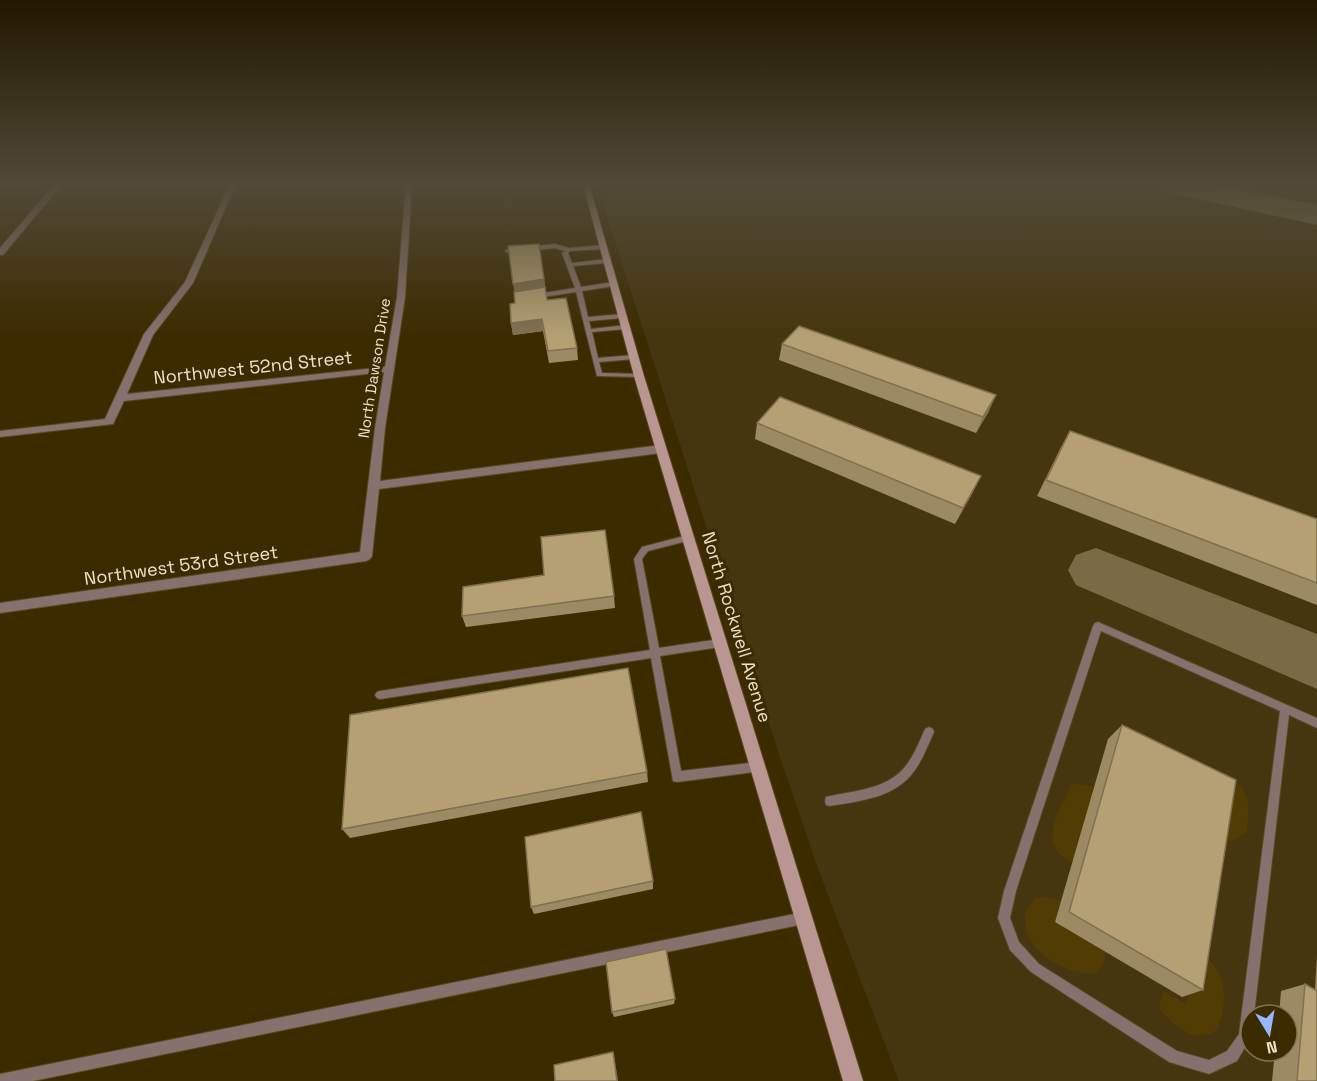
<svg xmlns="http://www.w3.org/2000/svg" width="1317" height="1081" font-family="'Space Grotesk',sans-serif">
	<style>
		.built { fill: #46360f; fill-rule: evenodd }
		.green { fill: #513c03 }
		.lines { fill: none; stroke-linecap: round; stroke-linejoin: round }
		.taxiway { fill: #7a6a46; fill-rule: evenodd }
		.lane-casing { stroke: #594820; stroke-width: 2 }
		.street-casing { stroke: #594820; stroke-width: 2 }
		.secondary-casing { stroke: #594820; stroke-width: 2 }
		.lane { fill: #87716e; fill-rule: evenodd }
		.street { fill: #87716e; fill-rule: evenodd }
		.secondary { fill: #ba9692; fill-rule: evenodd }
		.wall { fill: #9c8a64 }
		.shaded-wall { fill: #7f7051 }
		.building { fill: #b5a074; stroke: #7f7051; stroke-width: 1.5 }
		.labels { text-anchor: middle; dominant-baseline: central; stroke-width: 6; stroke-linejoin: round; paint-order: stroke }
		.far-street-label { font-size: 15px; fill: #ece1cb; stroke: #3d2b00 }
		.street-label { font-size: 18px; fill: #ece1cb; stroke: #3d2b00 }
	</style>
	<rect width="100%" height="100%" fill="#3d2b00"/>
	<path class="built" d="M599 184H1317V1081H899L819 871 781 760 604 207ZM1251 1015H1287V1051H1251Z"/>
	<g class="green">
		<polygon points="1197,184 1317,184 1317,210"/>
		<path d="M1215 770C1248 783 1251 799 1247 831L1233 841 1225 840Z"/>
		<path d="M1071 783 1094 787 1072 863C1042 845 1053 828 1062 801L1064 802Z"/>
		<path d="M1045 897 1061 901 1055 922 1106 952 1103 965 1096 973C1072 976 1038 958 1028 935 1025 927 1025 919 1025 911L1035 898Z"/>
		<path d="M1196 950C1226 967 1230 999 1217 1030 1194 1045 1175 1027 1159 1009L1163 991 1186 1004Z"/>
	</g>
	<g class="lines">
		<g class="taxiway">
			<polygon points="1157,184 1216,184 1317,205 1317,225 1162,191"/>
			<polygon points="1096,548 1317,634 1317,689 1076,585 1068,570 1076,555"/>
		</g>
		<defs>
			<g id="lane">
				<polygon points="555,244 569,248 604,245 607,247 604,249 570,251 568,253 572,263 607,259 610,261 607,263 573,266 581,287 614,282 617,284 614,286 582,291 588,317 622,314 625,316 622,318 589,321 591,329 626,325 629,327 626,329 592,332 598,358 634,355 637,357 634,359 599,362 602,373 639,374 642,376 641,377 597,376 576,292 537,298 534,296 537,294 575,288 562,253 565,251 555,248 508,253 505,251 508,249"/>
				<polygon points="688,535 691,536 692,538 691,540 648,551 642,559 659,648 720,639 723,640 725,643 723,646 720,647 660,656 681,771 758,762 762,763 763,767 762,771 677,782 673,781 651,658 380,699 377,698 375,695 377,692 380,691 650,650 634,559 642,547"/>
				<path d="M1098 622 1317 718V728L1289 715 1254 1015H1251V1037L1237 1061 1209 1074 1169 1062 1031 972 1010 950 998 918 1004 891 1093 626 1095 623ZM1101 631 1280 711 1239 1034 1227 1051 1209 1060 1177 1051 1039 964 1019 942 1010 918 1016 891Z"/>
				<path d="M929 727 933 729 934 732C928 745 923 759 915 770 896 798 860 801 830 806L826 805 825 801 826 797 830 796C858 790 890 789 908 763 915 753 920 740 925 729Z"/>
				<polygon points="804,912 808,914 810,918 808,922 804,924 33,1081 0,1081 0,1074"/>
			</g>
			<g id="street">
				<polygon points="55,184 62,184 3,255 0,255 0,248"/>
				<polygon points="230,184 236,184 193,283 153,335 127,394 385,367 397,297 406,184 412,184 405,297 385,428 380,481 661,445 666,449 661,453 379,489 372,556 370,559 366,561 0,613 0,603 360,552 375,428 384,372 124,401 113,424 0,437 0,431 105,419 144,334 185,282"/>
			</g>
			<polygon id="secondary" points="583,184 589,184 644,376 863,1081 843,1081 634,376"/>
		</defs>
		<use href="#lane" class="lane-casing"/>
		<use href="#street" class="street-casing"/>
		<use href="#secondary" class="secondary-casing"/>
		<use href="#lane" class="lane"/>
		<use href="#street" class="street"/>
		<use href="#secondary" class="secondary"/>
	</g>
	<g class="wall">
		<polygon points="539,244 547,300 577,348 578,360 549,363 543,331 513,335 511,323 515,303 514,292"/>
		<polygon points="782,344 989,411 976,433 779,360"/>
		<polygon points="757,423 973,492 955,524 755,439"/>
		<polygon points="1070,431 1317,519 1317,605 1037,496 1061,447"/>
		<polygon points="614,596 615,608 466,627 462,616"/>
		<polygon points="1122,725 1203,990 1182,997 1055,922 1108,739"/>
		<polygon points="647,772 648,782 350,838 342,829"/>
		<polygon points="653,881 653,889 534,914 531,907"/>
		<polygon points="1317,955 1317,1081 1272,1081 1275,1051 1287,1051 1287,1015 1279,1015 1281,991 1305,984 1315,989"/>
		<polygon points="675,999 674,1004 614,1017 612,1012"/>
	</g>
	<g class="shaded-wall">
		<polygon points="544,279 546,290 515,295 513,284"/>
		<polygon points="542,319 543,331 513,335 511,323"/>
		<polygon points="996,395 989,411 976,433 983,417"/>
		<polygon points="981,476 973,492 955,524 963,508"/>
		<polygon points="613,1052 614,1056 618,1081 617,1081"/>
	</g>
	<g class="building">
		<polygon points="539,244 544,279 513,284 508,246"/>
		<polygon points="545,287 547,300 566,298 577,348 548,351 542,319 511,323 510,304 515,303 514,292"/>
		<polygon points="799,326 996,395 983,417 782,344"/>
		<polygon points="780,397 981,476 963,508 757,423"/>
		<polygon points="1070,431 1317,519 1317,583 1046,480"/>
		<polygon points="605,530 614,596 462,616 463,587 544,575 541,537"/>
		<polygon points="628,668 647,772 342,829 350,715"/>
		<polygon points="1122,725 1236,780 1203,990 1069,912"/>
		<polygon points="641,812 653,881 531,907 525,837"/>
		<polygon points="666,949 675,999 612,1012 606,962"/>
		<polygon points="1305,984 1317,991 1317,1081 1297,1081"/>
		<polygon points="613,1052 617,1081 555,1081 554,1065"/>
	</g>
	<linearGradient id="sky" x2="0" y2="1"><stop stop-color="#221800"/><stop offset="0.55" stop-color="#514a37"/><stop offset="1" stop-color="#514a37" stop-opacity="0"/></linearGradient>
	<rect width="1317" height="335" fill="url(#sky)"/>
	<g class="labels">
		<g class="far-street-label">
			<text transform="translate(374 368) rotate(-81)">North Dawson Drive</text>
		</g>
		<g class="street-label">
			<text transform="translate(253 367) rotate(-6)">Northwest 52nd Street</text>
			<text transform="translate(181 565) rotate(-8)">Northwest 53rd Street</text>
			<text transform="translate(737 627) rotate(73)">North Rockwell Avenue</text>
		</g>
	</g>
	<g transform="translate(1269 1033) rotate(169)"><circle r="28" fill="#3d2b00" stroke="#837451" stroke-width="1.5"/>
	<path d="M0-4.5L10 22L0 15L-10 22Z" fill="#96b6fd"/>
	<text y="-9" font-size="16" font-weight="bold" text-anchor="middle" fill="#ece1cb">N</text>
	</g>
</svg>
